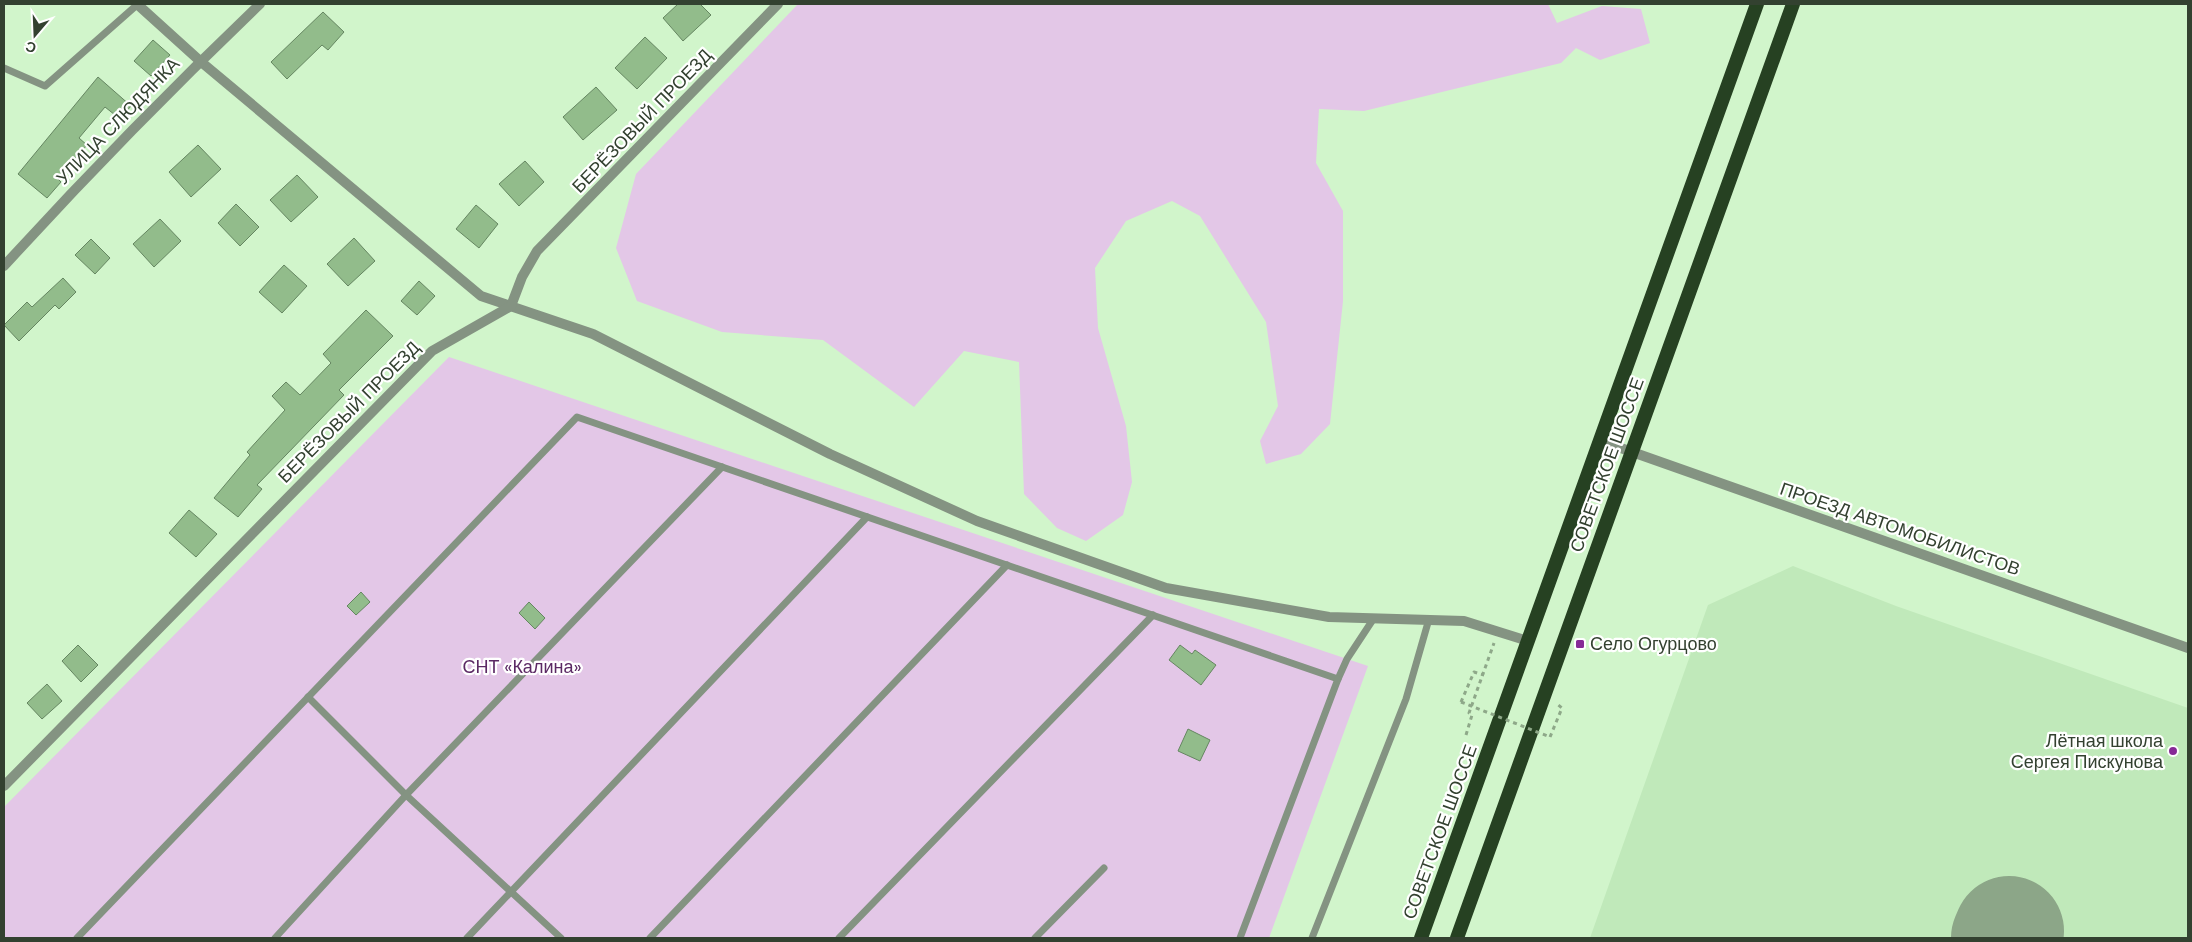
<svg xmlns="http://www.w3.org/2000/svg" width="2192" height="942" font-family="'DM Sans',sans-serif">
	<style>
		.built { fill: #c0e9ba }
		.green { fill: #e3c7e7 }
		.lines { fill: none; stroke-linecap: round; stroke-linejoin: round }
		.runway { stroke: #8ca688; stroke-width: 110 }
		.building { fill: #92bc8b; stroke: #658661 }
		.path { stroke: #8ea889; stroke-width: 3; stroke-dasharray: 4 4; stroke-linecap: butt }
		.service { stroke: #849382; stroke-width: 7 }
		.minor { stroke: #849382; stroke-width: 10 }
		.tertiary { stroke: #849382; stroke-width: 10 }
		.trunk { stroke: #264122; stroke-width: 14 }
		.path-bridge { stroke: #8ea889; stroke-width: 3; stroke-dasharray: 4 4; stroke-linecap: butt }
		.poi-dot { fill: #862a96; stroke: #fff; stroke-width: 2 }
		.labels { text-anchor: middle; dominant-baseline: central; stroke-width: 4.5; stroke-linejoin: round; paint-order: stroke }
		.street-label { font-size: 18px; fill: #334130; stroke: #fff }
		.poi-label { font-size: 18px; fill: #334130; stroke: #fff; text-anchor: start }
		.park-label { font-size: 18px; fill: #5b2964; stroke: #fff }
	</style>
	<rect width="100%" height="100%" fill="#d1f5cb"/>
	<polygon class="built" points="1793,566 1896,606 2188,708 2188,938 1590,938 1708,605"/>
	<g class="green">
		<polygon points="798,4 1548,4 1557,23 1602,6 1641,9 1650,43 1600,60 1576,48 1561,63 1364,111 1319,109 1316,163 1343,211 1343,301 1330,424 1301,454 1266,464 1260,441 1278,406 1266,322 1200,216 1172,201 1126,221 1095,268 1098,328 1126,426 1132,482 1123,515 1086,541 1057,528 1024,494 1019,362 964,351 914,407 823,340 722,332 637,301 616,248 636,174"/>
		<polygon points="449,357 1368,666 1269,938 4,938 4,807"/>
	</g>
	<g class="lines">
		<polyline class="runway" points="2006,938 2009,931"/>
	</g>
	<g class="building">
		<polygon points="678,4 700,4 711,15 683,41 663,18"/>
		<polygon points="323,12 344,32 328,50 322,45 287,79 271,62"/>
		<polygon points="645,37 667,58 637,89 615,68"/>
		<polygon points="153,40 170,55 151,76 134,61"/>
		<polygon points="98,77 131,106 120,119 105,107 79,138 87,145 58,179 61,182 47,198 18,174"/>
		<polygon points="596,87 617,110 583,140 563,117"/>
		<polygon points="198,145 221,169 191,197 169,172"/>
		<polygon points="525,161 544,182 519,206 499,184"/>
		<polygon points="297,175 318,197 291,222 270,200"/>
		<polygon points="236,204 259,227 240,246 218,223"/>
		<polygon points="476,205 498,224 479,248 456,229"/>
		<polygon points="160,219 181,241 154,267 133,244"/>
		<polygon points="354,238 375,261 348,286 327,264"/>
		<polygon points="91,239 110,258 95,274 75,255"/>
		<polygon points="284,265 307,286 282,313 259,292"/>
		<polygon points="63,278 76,292 59,309 55,305 19,341 4,325 27,302 32,307"/>
		<polygon points="419,281 435,296 417,315 401,301"/>
		<polygon points="366,310 393,336 339,390 344,395 257,485 262,489 238,517 214,498 250,455 247,452 285,410 272,396 286,382 300,395 331,363 323,354"/>
		<polygon points="189,510 217,534 196,557 169,533"/>
		<polygon points="361,592 370,602 356,615 347,606"/>
		<polygon points="529,602 545,618 535,629 519,613"/>
		<polygon points="78,645 98,665 81,682 62,661"/>
		<polygon points="1180,645 1192,654 1195,650 1216,665 1201,685 1169,660"/>
		<polygon points="47,684 62,701 42,719 27,703"/>
		<polygon points="1188,729 1210,740 1200,761 1178,751"/>
	</g>
	<g class="lines">
		<g class="path">
			<polyline points="1461,702 1474,672 1484,675"/>
			<polyline points="1466,735 1472,715 1469,713 1494,643"/>
			<polyline points="1550,737 1562,708 1556,703"/>
		</g>
		<g class="service">
			<polyline points="4,68 45,86 138,4"/>
			<polyline points="308,697 406,795 561,938"/>
			<polyline points="77,938 577,417 1338,679 1347,659 1374,618"/>
			<polyline points="275,938 406,795 722,467"/>
			<polyline points="467,938 867,517"/>
			<polyline points="650,938 1007,565"/>
			<polyline points="839,938 1153,615"/>
			<polyline points="1035,938 1104,868"/>
			<polyline points="1240,938 1338,679"/>
			<polyline points="1312,938 1406,699 1429,619"/>
		</g>
		<g class="minor">
			<polyline points="137,4 200,61 481,296 593,334 830,454 977,521 1166,588 1329,617 1464,621 1528,641"/>
			<path d="M4 266C86 176 172 88 260 4"/>
			<polyline points="4,786 432,351 511,306 522,277 537,251 778,4"/>
		</g>
		<polyline class="tertiary" points="1601,441 2188,648"/>
		<g class="trunk">
			<polyline points="1421,938 1757,4"/>
			<polyline points="1457,938 1793,4"/>
		</g>
		<polyline class="path-bridge" points="1461,702 1550,737"/>
	</g>
	<g class="poi-dot">
		<rect x="1575" y="639" width="10" height="10" rx="2.5"/>
		<circle cx="2173" cy="751" r="5"/>
	</g>
	<g class="labels">
		<g class="street-label">
			<text transform="translate(118 121) rotate(-46)">УЛИЦА СЛЮДЯНКА</text>
			<text transform="translate(642 121) rotate(-46)">БЕРЁЗОВЫЙ ПРОЕЗД</text>
			<text transform="translate(349 412) rotate(-45)">БЕРЁЗОВЫЙ ПРОЕЗД</text>
			<text transform="translate(1607 465) rotate(-70)">СОВЕТСКОЕ ШОССЕ</text>
			<text transform="translate(1900 529) rotate(19)">ПРОЕЗД АВТОМОБИЛИСТОВ</text>
			<text transform="translate(1440 832) rotate(-70)">СОВЕТСКОЕ ШОССЕ</text>
		</g>
		<g class="poi-label">
			<text x="1590" y="644">Село Огурцово</text>
			<text x="2163" y="741" text-anchor="end">Лётная школа<tspan x="2163" dy="21">Сергея Пискунова</tspan></text>
		</g>
		<g class="park-label">
			<text x="522" y="667">СНТ «Калина»</text>
		</g>
	</g>
	<rect width="2192" height="942" fill="none" stroke="#334130" stroke-width="10"/>
	<g transform="translate(35 35) rotate(199)" stroke="#ffffff" stroke-width="4" paint-order="stroke">
	<path d="M0-4L9 19L0 12L-9 19Z" fill="#334130"/>
	<text y="-8" font-size="14" font-weight="bold" text-anchor="middle" fill="#334130">С</text>
	</g>
</svg>
